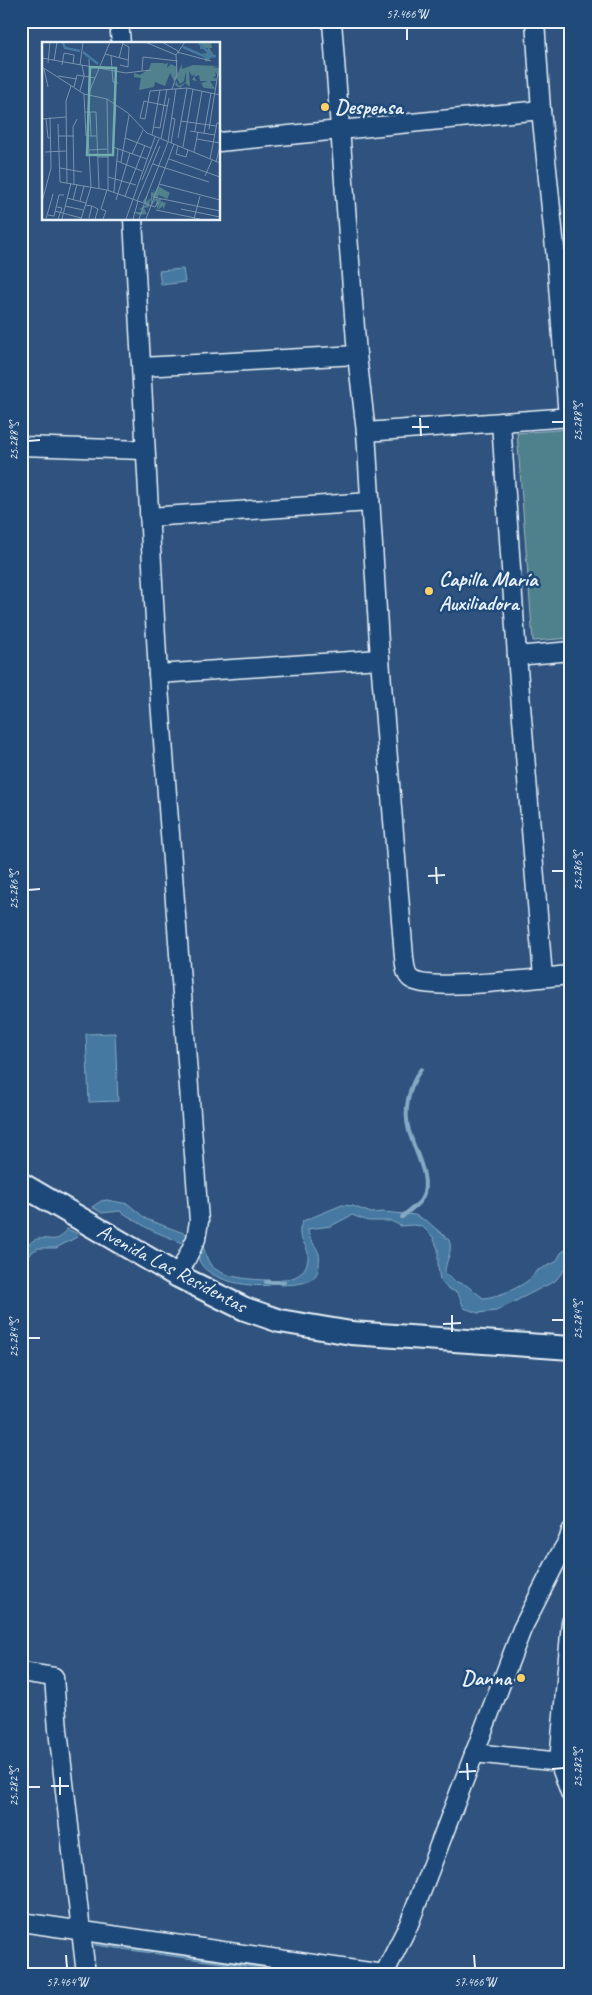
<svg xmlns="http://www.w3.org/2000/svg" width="592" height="1995" font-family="Caveat,sans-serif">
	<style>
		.green { fill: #50818c; stroke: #9cb9c2 }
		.water { fill: #4479a1; stroke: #86a9c4 }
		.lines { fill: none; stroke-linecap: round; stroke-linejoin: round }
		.stream { stroke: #86a9c4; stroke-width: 4 }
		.minor-casing { stroke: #e8f1f8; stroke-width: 21 }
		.major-casing { stroke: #e8f1f8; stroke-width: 26 }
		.minor { stroke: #1f4a7a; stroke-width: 18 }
		.major { stroke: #1f4a7a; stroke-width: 22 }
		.ticks { fill: none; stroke: #e8f1f8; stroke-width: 2 }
		.poi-dot { fill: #ffd166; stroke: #1f4a7a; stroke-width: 2 }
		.labels { text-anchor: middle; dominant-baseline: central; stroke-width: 5; stroke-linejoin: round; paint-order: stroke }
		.poi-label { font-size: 21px; font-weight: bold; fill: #e8f1f8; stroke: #1f4a7a; text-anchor: start }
		.street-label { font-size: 21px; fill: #e8f1f8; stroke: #1f4a7a }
		.inset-river { fill: none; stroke: #4479a1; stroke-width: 2.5 }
		.inset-road { fill: none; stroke: #7992af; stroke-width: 1 }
		.view { fill: #71adac; fill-opacity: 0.15; stroke: #71adac; stroke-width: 2.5 }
		.inset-edge { fill: none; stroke: #e8f1f8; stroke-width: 2.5 }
		.neatline { fill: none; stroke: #e8f1f8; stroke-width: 2 }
		.ticks-label { font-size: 12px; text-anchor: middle; fill: #e8f1f8 }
	</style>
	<rect width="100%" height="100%" fill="#2f537e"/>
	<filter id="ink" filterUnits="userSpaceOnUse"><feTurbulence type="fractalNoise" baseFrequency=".02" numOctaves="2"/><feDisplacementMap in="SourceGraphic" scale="10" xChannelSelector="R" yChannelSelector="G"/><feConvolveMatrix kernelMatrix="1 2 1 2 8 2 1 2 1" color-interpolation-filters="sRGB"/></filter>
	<g filter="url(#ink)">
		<polygon class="green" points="571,429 571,638 533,641 517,433"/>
		<g class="water">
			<polygon points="183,269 185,282 161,285 159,271"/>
			<polygon points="115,1033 118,1101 89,1102 86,1034"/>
			<polygon points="107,1200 128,1204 146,1219 186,1234 188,1236 187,1245 149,1229 120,1211 102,1213 92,1207 101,1201"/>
			<path d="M342 1205 353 1206 371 1213 384 1212 415 1215 428 1222 449 1240C454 1252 444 1262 445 1274L454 1281 466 1285 483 1298C498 1297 530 1285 536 1271L556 1262 561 1253 571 1246V1262L555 1281 496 1311 478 1313 464 1308 458 1293 447 1288 440 1280 438 1267V1249L433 1237 422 1226 413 1225 401 1226 391 1221H368L352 1215 331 1226 308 1229C308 1240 316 1244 319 1254 320 1257 319 1262 319 1266 317 1285 296 1284 281 1285V1279C284 1279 289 1279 292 1278 303 1275 309 1264 308 1254 306 1240 294 1238 303 1221Z"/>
			<path d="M67 1229 78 1234 77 1237 56 1248H39L33 1251 28 1258 21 1263V1252C27 1248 30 1240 38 1239 51 1237 58 1245 67 1229Z"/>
			<path d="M202 1242C204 1249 206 1258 210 1264 220 1278 254 1280 270 1280V1285C251 1288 197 1280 198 1253 198 1249 201 1245 202 1242Z"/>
			<polygon points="95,1943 309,1974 298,1974 95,1945"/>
		</g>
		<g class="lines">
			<g class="stream">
				<path d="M402 1217C408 1211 419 1205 422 1198 432 1179 414 1150 409 1131 403 1110 409 1086 421 1069"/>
				<polyline points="266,1282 284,1282"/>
			</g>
			<defs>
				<g id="minor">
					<polyline points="119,21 121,44"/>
					<path d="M332 21 357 355 366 432 380 659 404 957C405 964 405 975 411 979 429 993 542 977 571 975"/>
					<polyline points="535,21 541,110 556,258 568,418"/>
					<polyline points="219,142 541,110"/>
					<polyline points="133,219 158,674 199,1221 196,1239 178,1276"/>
					<polyline points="142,367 357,355"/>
					<polyline points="501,422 517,656 543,977"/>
					<polyline points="366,432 571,417"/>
					<polyline points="21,446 144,450"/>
					<polyline points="149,517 370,502"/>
					<polyline points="517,656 571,651"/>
					<polyline points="158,674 380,659"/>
					<polyline points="571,1622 559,1762 571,1795"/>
					<polyline points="21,1672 54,1677 58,1730 86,1974"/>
					<polyline points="474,1753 571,1763"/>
					<polyline points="21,1922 384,1974"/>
					<polyline points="384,1974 409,1924 522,1629 559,1556 568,1541 571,1531"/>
				</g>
				<polyline id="major" points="21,1184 178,1276 245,1309 280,1321 351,1333 571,1348"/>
			</defs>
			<use href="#minor" class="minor-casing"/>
			<use href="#major" class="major-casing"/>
			<use href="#minor" class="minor"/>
			<use href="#major" class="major"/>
		</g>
	</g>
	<path class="ticks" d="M407 28V40M420 418 421 436M552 422H564M412 427H429M28 441 40 440M436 867 437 884M552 871H564M428 876 445 875M28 890 40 889M452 1315V1332M552 1320H564M443 1324 461 1323M28 1338H40M467 1763 468 1780M552 1769 564 1768M459 1772 476 1771M60 1777V1795M51 1786H69M28 1787H40M66 1955 67 1968M474 1955 475 1968"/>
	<g class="poi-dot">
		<circle cx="325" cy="107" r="5"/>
		<circle cx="429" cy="591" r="5"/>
		<circle cx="521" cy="1678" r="5"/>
	</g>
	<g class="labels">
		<g class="poi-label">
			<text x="335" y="107">Despensa</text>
			<text x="439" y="579">Capilla María<tspan x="439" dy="24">Auxiliadora</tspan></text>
			<text x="511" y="1678" text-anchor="end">Danna</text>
		</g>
		<g class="street-label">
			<text transform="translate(172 1268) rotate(28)">Avenida Las Residentas</text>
		</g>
	</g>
	<g transform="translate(42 42)">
		<rect width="178" height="178" fill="#2f537e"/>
		<path d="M159 0H169L170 6H167L172 13 164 20 162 16H167L159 10 164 12 166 6 158 7ZM121 18 122 22 126 21 125 26 129 22 135 25V33L140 22V27L151 23 177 24 170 25 177 26V34L173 30 174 34 171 35 175 37 174 39H168L173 47 162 46 159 41 166 39H158L157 33 152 35 155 39 150 38 153 32 150 34 147 29 148 45 143 41 138 46 133 43 134 39 137 44 144 40V29L142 39 138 42 135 37 137 35 132 39 128 31 123 44 113 40 112 45 97 48 99 36 92 35V31L98 33 107 27 109 21H122ZM116 144 128 151 125 157 117 153 115 157 110 155 111 161 112 157H120L118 159 124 161 121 168V164L116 168 119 160 115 168 114 158 110 163 108 157 107 165 102 166 105 172 97 173 91 170H100L101 165 99 168 97 167 104 163 101 159 105 153 104 160 109 156V150L113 151 108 146 113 150Z" fill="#50818c"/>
		<path class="inset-river" d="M21 1 23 6 38 9M157 1 170 14M141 5 164 15 174 14M41 10 56 22"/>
		<path class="inset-road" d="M103 0 134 13M120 0 136 9M135 10 169 19M63 12 86 18M69 14 71 40 76 41M0 16 84 31 109 28M77 16 81 1M47 17 48 43M12 19 15 0M6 21 8 0M20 23 22 11 32 13 31 22M38 23 41 0M78 23 86 25 87 5 81 2M0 25 42 52 65 57 86 71 105 91 178 121M2 27 6 45M100 29 101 15 136 19M16 34 35 37M32 45 35 33 53 36M130 47 135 32 134 13 143 0M38 49 42 34 40 23M42 52 44 94H55M46 53 68 0M74 63 71 105 105 117M43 70H54L57 146M48 70 49 94M4 76 6 96H9M0 77 24 75M103 77 108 49 145 46 178 53M103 77 98 76 102 59 126 64M139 79 174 84M16 82 18 140 65 148 113 165 116 160M112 85 118 86 125 47M167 87 176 31M148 89 173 93M153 89 160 49M162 91 169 51M110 93 118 48M17 94H32M83 96 109 106M136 96 145 46M119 97 127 56M155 97 178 101M126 100 134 47M129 101 133 77 130 76M136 104 134 112 144 115 146 108M141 105 151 47M47 108 65 107M3 110 25 109M152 110 156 90M90 112 101 88M56 115H66L65 57M66 115V148M127 117 178 135M168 117 175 81H178M75 119 100 129M79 120 87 73M174 120 178 104M111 122 167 140M18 126 40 130M163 134 170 118M66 135 94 143M100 138 117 97M25 141 24 59 29 44M32 142 31 85 35 77M117 142 178 158M72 150 76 106M106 151 126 100M83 154 103 103M111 155 178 169M25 156 44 161M31 158 35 142M74 158 88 111M38 159 42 144M95 159 118 104M0 160 9 126 8 75M43 163 50 164 47 176M23 164 41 168M50 164 56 167 53 177M15 165 20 166 16 177M139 167 178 175M114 168 158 177M13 169 39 176M6 173 12 174 17 153H22M4 177 11 152M20 177 29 141M39 177 49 145 46 94M61 177 64 169 59 167 65 148M84 177 113 95M91 177 96 159M97 177 106 151M104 177 132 102M152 177 158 154"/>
		<path class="view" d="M48 25 74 26 71 113H45Z"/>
		<rect width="178" height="178" class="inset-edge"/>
	</g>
	<rect width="592" height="1995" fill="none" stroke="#1f4a7a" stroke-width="55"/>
	<rect x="28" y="28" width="536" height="1940" class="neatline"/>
	<g class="ticks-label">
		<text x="407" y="18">57.466°W</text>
		<text transform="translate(578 422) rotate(-90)" y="4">25.288°S</text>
		<text transform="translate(14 441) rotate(-90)" y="4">25.288°S</text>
		<text transform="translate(578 871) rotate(-90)" y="4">25.286°S</text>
		<text transform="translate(14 890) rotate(-90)" y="4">25.286°S</text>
		<text transform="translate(578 1320) rotate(-90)" y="4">25.284°S</text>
		<text transform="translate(14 1338) rotate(-90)" y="4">25.284°S</text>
		<text transform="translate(578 1768) rotate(-90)" y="4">25.282°S</text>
		<text transform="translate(14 1787) rotate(-90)" y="4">25.282°S</text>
		<text x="67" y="1986">57.464°W</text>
		<text x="475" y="1986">57.466°W</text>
	</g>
</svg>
